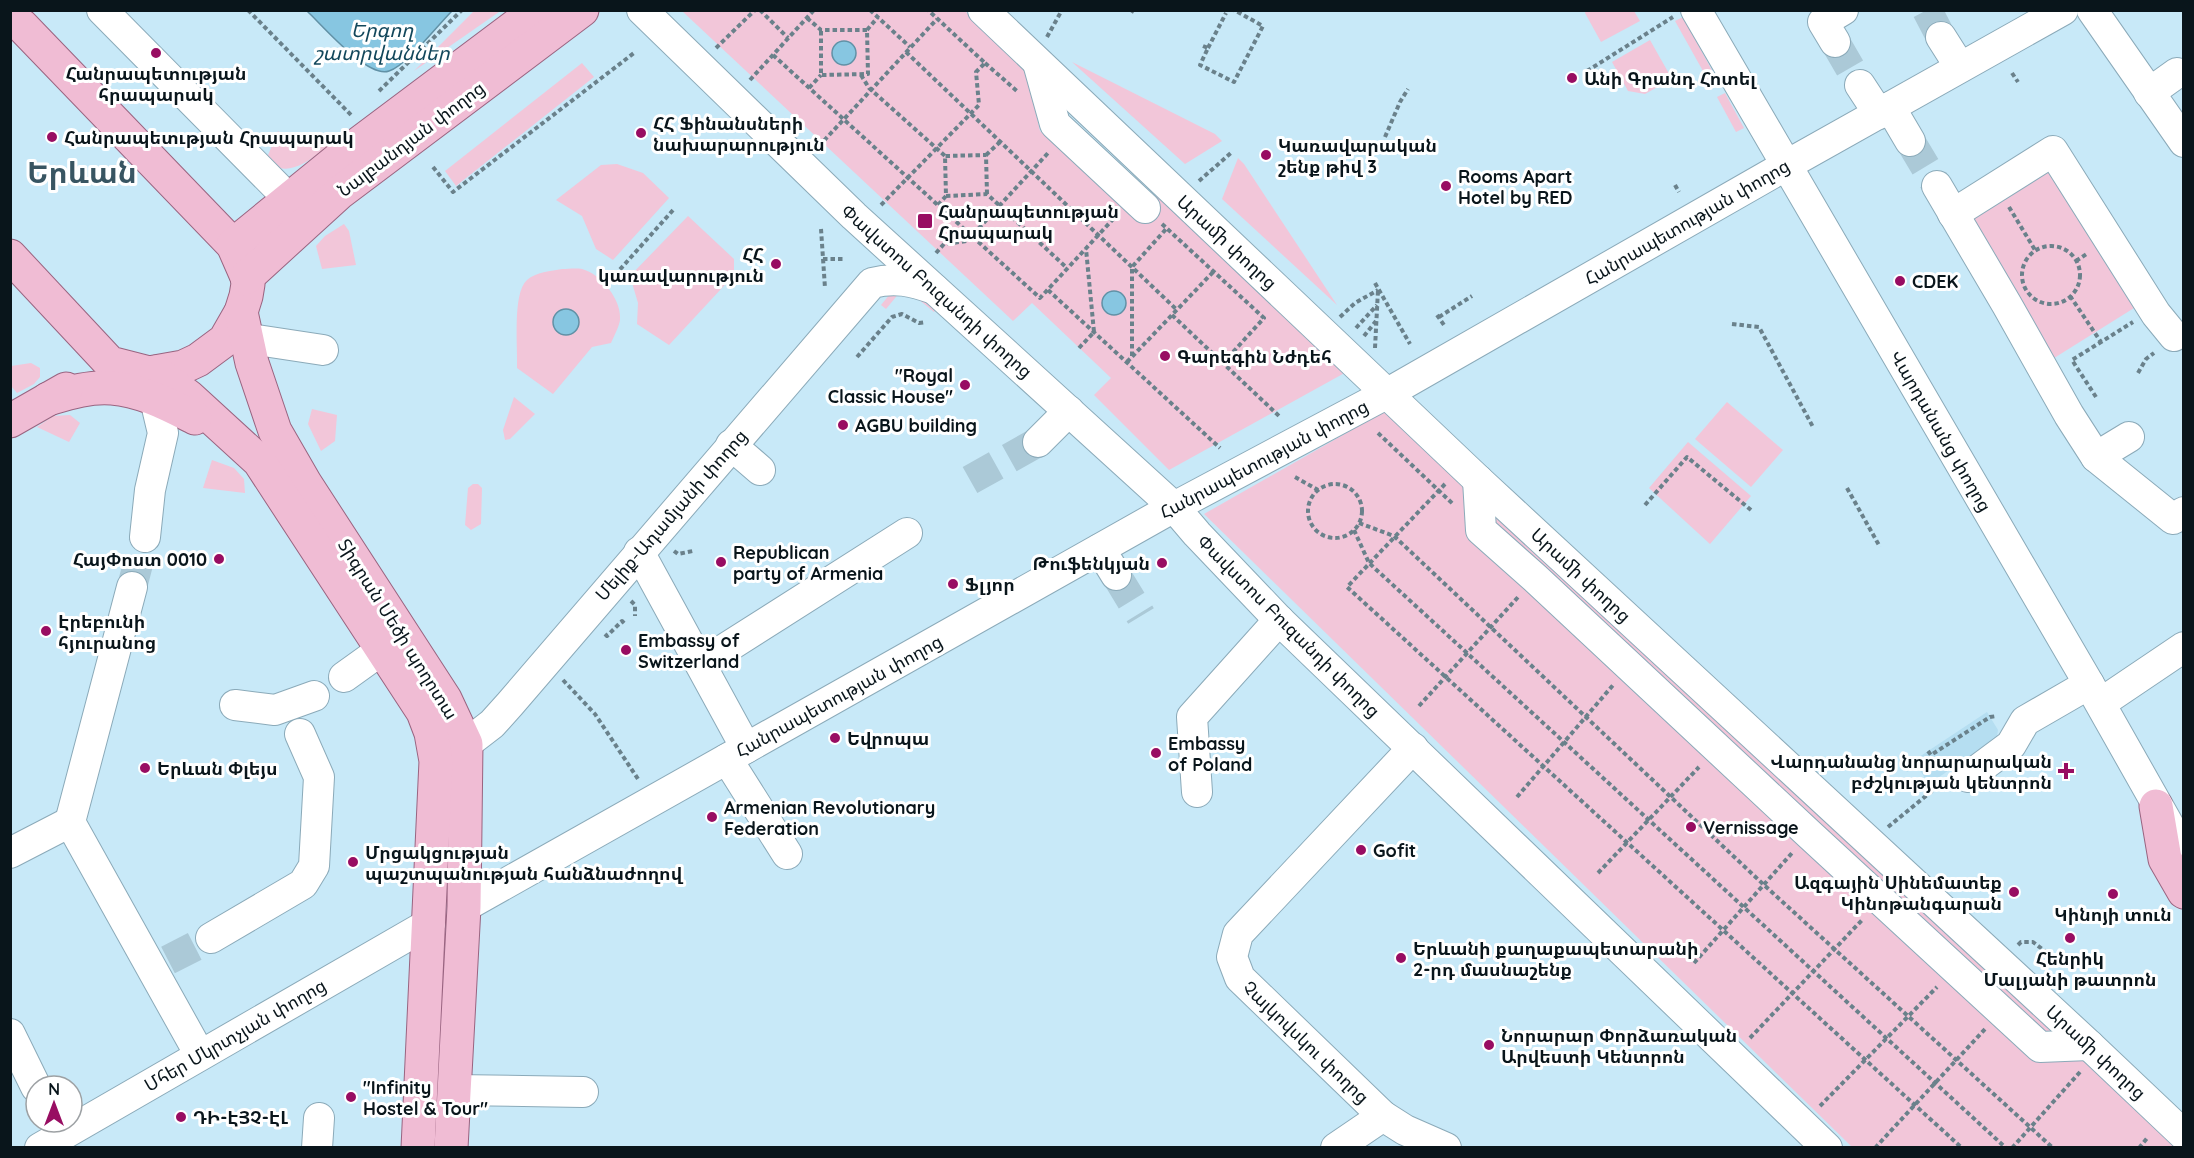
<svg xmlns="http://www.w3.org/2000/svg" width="2194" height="1158" font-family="Quicksand,'Noto Sans Armenian',sans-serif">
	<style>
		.built { fill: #b5def1 }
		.green { fill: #f2c6d9 }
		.water { fill: #87c6e1; stroke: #6191a6; stroke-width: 1.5 }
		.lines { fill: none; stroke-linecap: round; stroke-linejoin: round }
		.minor-tunnel { stroke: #abc9d7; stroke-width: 30; stroke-dasharray: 30 15; stroke-linecap: butt }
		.minor-casing { stroke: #8baab9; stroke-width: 32 }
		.major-casing { stroke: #996480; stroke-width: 35 }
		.path { stroke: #6a818b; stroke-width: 4; stroke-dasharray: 4.5 3; stroke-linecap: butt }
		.minor { stroke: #fff; stroke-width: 30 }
		.major { stroke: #f0bcd4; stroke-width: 33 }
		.poi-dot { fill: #980d62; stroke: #fff; stroke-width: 2 }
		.labels { text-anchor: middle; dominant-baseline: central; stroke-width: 6; stroke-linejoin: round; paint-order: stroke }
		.poi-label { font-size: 18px; font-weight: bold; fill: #09151b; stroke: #fff; text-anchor: start }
		.street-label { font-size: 18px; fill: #09151b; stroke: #fff }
		.water-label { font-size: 20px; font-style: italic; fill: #12475b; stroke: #fff }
		.town-label { font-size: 30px; font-weight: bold; fill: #385562; stroke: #fff }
	</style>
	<rect width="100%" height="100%" fill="#c8e9f8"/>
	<polygon class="built" points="1987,712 1998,730 1997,737 1929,784 1917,766 1907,772 1904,767"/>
	<g class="green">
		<polygon points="475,10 497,11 499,12 414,71"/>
		<polygon points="1586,10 1634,11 1640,21 1601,42 1585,13"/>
		<polygon points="682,11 965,11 1026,71 1040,131 1136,217 1159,193 1350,370 1169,470 1094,395 1111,378 1032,303 1013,321"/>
		<polygon points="1683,17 1715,76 1708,80 1675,21"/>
		<polygon points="1650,40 1672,79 1645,94 1628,91 1612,62"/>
		<polygon points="1072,62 1215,134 1222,141 1185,164"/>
		<polygon points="582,63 594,77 456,186 445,171"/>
		<polygon points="1725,93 1744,128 1736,132 1717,97"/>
		<path d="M278 131C293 143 302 145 317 133L330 145C311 159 287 181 266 160Z"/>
		<polygon points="1238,158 1244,164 1337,305 1222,199"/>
		<polygon points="2052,160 2142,303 2051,360 1961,217"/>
		<polygon points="617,164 643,173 669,198 613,260 596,249 582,216 556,200 601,165"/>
		<polygon points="688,216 734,259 734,275 669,345 637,324 638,303 630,276"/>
		<polygon points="344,224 349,231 356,265 322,269 316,246 325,236"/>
		<path d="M562 269C568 269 576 268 582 269 601 274 622 300 620 320 619 327 614 336 611 343L592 347 553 394 517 368C518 348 512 293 527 280 536 272 551 271 562 269Z"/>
		<polygon points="895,288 940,305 934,312 912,294 900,292 886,309 881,305"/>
		<polygon points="31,363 40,368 40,377 34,384 17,393 11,386 11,366"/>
		<polygon points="514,397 535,414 510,439 505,440 503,430"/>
		<polygon points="1727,402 1783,450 1751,487 1695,439"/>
		<polygon points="1392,407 2182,1147 1852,1147 1204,514"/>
		<polygon points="312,409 337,415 335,441 321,451 308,424"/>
		<polygon points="70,415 80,423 69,442 37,427 53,416"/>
		<polygon points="1688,442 1751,496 1710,544 1649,488"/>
		<polygon points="212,460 234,468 244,479 245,493 203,488"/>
		<polygon points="473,484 478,484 482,488 481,524 471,530 465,525 468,488"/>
	</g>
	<g class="water">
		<path d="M307 11H306H452C437 26 407 65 389 71 368 79 322 25 307 11Z"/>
		<circle cx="844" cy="53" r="12"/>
		<circle cx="1114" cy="303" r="12"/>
		<circle cx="566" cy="322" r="13"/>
	</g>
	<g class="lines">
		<g class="minor-tunnel">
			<polyline points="1927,10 1941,37"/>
			<polyline points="1835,42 1860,85"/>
			<polyline points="1910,141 1937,186"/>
			<polyline points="970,480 1038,442"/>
			<polyline points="1116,575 1141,616"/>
			<polyline points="132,587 145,537"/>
			<polyline points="168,960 211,938"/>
		</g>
		<defs>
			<g id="minor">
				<polyline points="102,10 289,199"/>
				<polyline points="642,10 854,216 1174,507 1197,534 1279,620 1827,1148"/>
				<polyline points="983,10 1478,480 2089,1045 2184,1135"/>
				<polyline points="1696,10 2089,684 2184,852"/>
				<polyline points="2092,10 2184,142"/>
				<polyline points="1941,37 1960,67"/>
				<polyline points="1835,42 1823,22 1843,10"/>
				<polyline points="1038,63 1055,124 1145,208"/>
				<polyline points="1860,85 1879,114"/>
				<polyline points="2149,93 2177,73"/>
				<polyline points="1890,107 1910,141"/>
				<polyline points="1937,186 2007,305 2069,415 2096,457 2173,519 2184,512"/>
				<polyline points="1953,214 2053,151 2156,314 2174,336"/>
				<polyline points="257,340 323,350"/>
				<polyline points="1038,442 1069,411"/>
				<polyline points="731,445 760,470"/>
				<polyline points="2096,457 2129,437"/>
				<polyline points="1478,480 1481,530 1535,578 1809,834 2040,1047 2089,1045"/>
				<polyline points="145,537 150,490 163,433 150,378"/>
				<polyline points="1100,549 1116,575"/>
				<polyline points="639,552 746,748"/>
				<polyline points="132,587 70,822 200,1055"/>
				<polyline points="701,664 907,533"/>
				<polyline points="344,677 383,649"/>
				<polyline points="2101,703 2184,647"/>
				<polyline points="235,705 275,710 314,696"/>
				<path d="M466 744 492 724 510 704 872 283C895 277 912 281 934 289"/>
				<polyline points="1413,748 1238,934 1232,957 1240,978 1383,1116 1405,1130 1446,1148"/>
				<polyline points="727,759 787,854"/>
				<polyline points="1968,777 2011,745 2025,721 2089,684"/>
				<polyline points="1197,792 1192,717 1279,620"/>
				<polyline points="10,853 70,822"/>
				<polyline points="464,907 1174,507 1388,393 1785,166 2063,10"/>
				<polyline points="211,938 303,884 314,866 319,777 300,734"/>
				<polyline points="10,1034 36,1087"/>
				<polyline points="454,1090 583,1092"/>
				<polyline points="40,1148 430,923"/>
				<polyline points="317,1148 319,1118"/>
				<polyline points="1336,1148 1383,1116"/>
			</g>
			<g id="major">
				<polyline points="10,17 21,25 233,245 247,277 248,284 246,296 241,312 225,340 198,360 183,367 149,373 110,363 10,256"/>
				<polyline points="233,245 341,157 537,10"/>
				<polyline points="247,277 339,193 582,10"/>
				<polyline points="241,312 252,363 275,431 305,483 445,699 466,744 464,907 451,1148"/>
				<polyline points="156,372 189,397 259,461 423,712 431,733 436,761 418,1148"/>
				<path d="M48 399C68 393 90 386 112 388 141 390 169 405 195 418"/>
				<polyline points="10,421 66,389"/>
				<polyline points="2156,806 2165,859 2184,892"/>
			</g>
		</defs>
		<use href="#minor" class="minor-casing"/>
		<use href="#major" class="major-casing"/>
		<g class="path">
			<polyline points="248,10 353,117"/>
			<polyline points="760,10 788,38"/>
			<polyline points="870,10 910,47"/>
			<polyline points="1131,10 1134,12"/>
			<polyline points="807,18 821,30 867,30 868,74 821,75 821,30"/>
			<polyline points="867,30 878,17"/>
			<polyline points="1047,37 1062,10"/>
			<polyline points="1203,46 1208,48 1200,65 1234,82 1263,26 1234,10"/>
			<polyline points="716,48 755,10"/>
			<polyline points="1208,48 1226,13"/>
			<polyline points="906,52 1177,310"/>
			<polyline points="773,55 1040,298 1116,216"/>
			<polyline points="985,63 1018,92"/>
			<polyline points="1587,71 1673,17"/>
			<polyline points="2012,73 2018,82"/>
			<polyline points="861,75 869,88 945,156"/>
			<polyline points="750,80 814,10"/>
			<polyline points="809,88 821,75"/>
			<polyline points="379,91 462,10"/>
			<polyline points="1385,137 1400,102 1408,89"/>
			<polyline points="819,146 937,19"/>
			<polyline points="986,155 1000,142"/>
			<polyline points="433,167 453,192 634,53"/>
			<polyline points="1199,181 1232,152"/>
			<polyline points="1675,185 1679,192"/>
			<polyline points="987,194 986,155 945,156 946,196 987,194 1067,268"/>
			<polyline points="881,205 979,105 976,72 985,63 928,10"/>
			<polyline points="938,205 946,196"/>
			<polyline points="2009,207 2035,250"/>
			<polyline points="1162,224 1264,318 1223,363"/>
			<polyline points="821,229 825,288"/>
			<circle cx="2051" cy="275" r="29"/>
			<polyline points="936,253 944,244 967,241 1048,153"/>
			<polyline points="823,259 843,259"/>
			<polyline points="2076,261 2088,253"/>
			<polyline points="615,275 674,209"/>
			<polyline points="1375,283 1410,344"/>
			<polyline points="1048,290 1220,448"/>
			<polyline points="2070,296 2101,342 2133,322"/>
			<polyline points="1172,315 1279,416"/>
			<polyline points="1437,315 1444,325"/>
			<polyline points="1340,317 1355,303 1378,290"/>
			<polyline points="1439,317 1472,296"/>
			<polyline points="1732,324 1759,327 1813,427"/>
			<polyline points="1356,328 1377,305"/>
			<polyline points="1364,336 1376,321"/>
			<polyline points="1079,348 1094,332 1086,249"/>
			<polyline points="1375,348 1378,290"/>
			<polyline points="1132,356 1132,267 1167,228"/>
			<polyline points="857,357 892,317 902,314 919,323 926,322"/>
			<polyline points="1127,362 1214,271"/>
			<polyline points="2138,373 2146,359 2154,353"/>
			<polyline points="2096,397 2072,360 2101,342"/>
			<polyline points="1378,433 1454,505"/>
			<polyline points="1295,477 1318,490"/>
			<polyline points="1445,484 1347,587 1962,1148"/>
			<circle cx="1335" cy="511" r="27"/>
			<polyline points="1847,488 1880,547"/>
			<polyline points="1645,505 1687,457 1751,510"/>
			<polyline points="1359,523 1394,536 1764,885 2053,1148"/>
			<polyline points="1354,530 1369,563 2006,1148"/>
			<polyline points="674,551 678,554 693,551"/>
			<polyline points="631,601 635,605 635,616"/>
			<polyline points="605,634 607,636 622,621 625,624"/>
			<polyline points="563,680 595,714 638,779"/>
			<polyline points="1419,706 1519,596"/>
			<polyline points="1928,751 1931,755 1990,717 1997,716"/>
			<polyline points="1517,797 1614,684"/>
			<polyline points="1888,827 1938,786"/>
			<polyline points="1598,873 1699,767"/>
			<polyline points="2018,945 2021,942 2033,942 2054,958 2060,954"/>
			<polyline points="1694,963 1792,853"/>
			<polyline points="1750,1038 1863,919"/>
			<polyline points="1820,1106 1937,987"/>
			<polyline points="959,1146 959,1148"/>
			<polyline points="1875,1148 1985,1029"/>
			<polyline points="2012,1148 2080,1072"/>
			<polyline points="2139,1148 2148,1137"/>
		</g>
		<use href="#minor" class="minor"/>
		<use href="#major" class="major"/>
	</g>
	<g class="poi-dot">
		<circle cx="156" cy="53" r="6"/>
		<circle cx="1572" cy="78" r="6"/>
		<circle cx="641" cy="133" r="6"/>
		<circle cx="52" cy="137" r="6"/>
		<circle cx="1266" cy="155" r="6"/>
		<circle cx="1446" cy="186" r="6"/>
		<rect x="917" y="213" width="16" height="16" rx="3"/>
		<circle cx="776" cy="264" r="6"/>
		<circle cx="1900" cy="281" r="6"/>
		<circle cx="1165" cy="356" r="6"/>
		<circle cx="965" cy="385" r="6"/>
		<circle cx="843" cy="425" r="6"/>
		<circle cx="219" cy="559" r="6"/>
		<circle cx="721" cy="562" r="6"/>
		<circle cx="1162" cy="563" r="6"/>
		<circle cx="953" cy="584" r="6"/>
		<circle cx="46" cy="631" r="6"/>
		<circle cx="626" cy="650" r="6"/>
		<circle cx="835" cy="738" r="6"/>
		<circle cx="1156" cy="753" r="6"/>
		<circle cx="145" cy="768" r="6"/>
		<path d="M2063 762h6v6h6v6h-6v6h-6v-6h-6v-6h6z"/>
		<circle cx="712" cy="817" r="6"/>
		<circle cx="1691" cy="827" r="6"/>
		<circle cx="1361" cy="850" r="6"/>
		<circle cx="353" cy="862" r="6"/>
		<circle cx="2014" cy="892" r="6"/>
		<circle cx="2113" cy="894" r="6"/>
		<circle cx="2070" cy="938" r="6"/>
		<circle cx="1401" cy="958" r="6"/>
		<circle cx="1489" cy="1045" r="6"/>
		<circle cx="351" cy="1097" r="6"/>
		<circle cx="181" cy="1117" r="6"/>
	</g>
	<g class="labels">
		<g class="poi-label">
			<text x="156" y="73" text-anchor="middle">Հանրապետության<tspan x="156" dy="21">հրապարակ</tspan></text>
			<text x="1584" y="78">Անի Գրանդ Հոտել</text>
			<text x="653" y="123">ՀՀ Ֆինանսների<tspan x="653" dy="21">նախարարություն</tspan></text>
			<text x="64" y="137">Հանրապետւթյան Հրապարակ</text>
			<text x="1278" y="145">Կառավարական<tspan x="1278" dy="21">շենք թիվ 3</tspan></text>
			<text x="1458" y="176">Rooms Apart<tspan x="1458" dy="21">Hotel by RED</tspan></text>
			<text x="938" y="211">Հանրապետության<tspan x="938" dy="21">Հրապարակ</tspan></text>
			<text x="764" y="254" text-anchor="end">ՀՀ<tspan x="764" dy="21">կառավարություն</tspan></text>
			<text x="1912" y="281">CDEK</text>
			<text x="1177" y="356">Գարեգին Նժդեհ</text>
			<text x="953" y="375" text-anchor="end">"Royal<tspan x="953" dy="21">Classic House"</tspan></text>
			<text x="855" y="425">AGBU building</text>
			<text x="733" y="552">Republican<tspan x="733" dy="21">party of Armenia</tspan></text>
			<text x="207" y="559" text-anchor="end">ՀայՓոստ 0010</text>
			<text x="1150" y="563" text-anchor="end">Թուֆենկյան</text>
			<text x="965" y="584">Ֆլյոր</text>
			<text x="58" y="621">Էրեբունի<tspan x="58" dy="21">հյուրանոց</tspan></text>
			<text x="638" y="640">Embassy of<tspan x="638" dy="21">Switzerland</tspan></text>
			<text x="847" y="738">Եվրոպա</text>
			<text x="1168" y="743">Embassy<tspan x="1168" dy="21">of Poland</tspan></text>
			<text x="2052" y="761" text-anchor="end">Վարդանանց նորարարական<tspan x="2052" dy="21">բժշկության կենտրոն</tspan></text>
			<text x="157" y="768">Երևան Փլեյս</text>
			<text x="724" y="807">Armenian Revolutionary<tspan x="724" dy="21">Federation</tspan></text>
			<text x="1703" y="827">Vernissage</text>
			<text x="1373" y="850">Gofit</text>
			<text x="365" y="852">Մրցակցության<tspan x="365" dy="21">պաշտպանության հանձնաժողով</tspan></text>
			<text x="2002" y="882" text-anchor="end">Ազգային Սինեմատեք<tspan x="2002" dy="21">Կինոթանգարան</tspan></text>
			<text x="2113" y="914" text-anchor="middle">Կինոյի տուն</text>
			<text x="1413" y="948">Երևանի քաղաքապետարանի<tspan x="1413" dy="21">2-րդ մասնաշենք</tspan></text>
			<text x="2070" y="958" text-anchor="middle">Հենրիկ<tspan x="2070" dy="21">Մալյանի թատրոն</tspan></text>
			<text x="1501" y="1035">Նորարար Փորձառական<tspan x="1501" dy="21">Արվեստի Կենտրոն</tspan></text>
			<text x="363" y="1087">"Infinity<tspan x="363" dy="21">Hostel &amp; Tour"</tspan></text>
			<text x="193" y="1117">ԴԻ-ԷՅՉ-ԷԼ</text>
		</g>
		<g class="street-label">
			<text transform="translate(411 139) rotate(-37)">Նալբանդյան փողոց</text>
			<text transform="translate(1687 222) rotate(-30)">Հանրապետության փողոց</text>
			<text transform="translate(1227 242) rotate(43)">Արամի փողոց</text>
			<text transform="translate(937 291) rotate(42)">Փավստոս Բուզանդի փողոց</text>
			<text transform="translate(1941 431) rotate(60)">Վարդանանց փողոց</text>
			<text transform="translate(1264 459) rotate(-28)">Հանրապետության փողոց</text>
			<text transform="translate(671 515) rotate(-49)">Մելիք-Ադամյանի փողոց</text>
			<text transform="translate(1581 575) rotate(43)">Արամի փողոց</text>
			<text transform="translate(1289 626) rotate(45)">Փավստոս Բուզանդի փողոց</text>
			<text transform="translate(398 629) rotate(58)">Տիգրան Մեծի պողոտա</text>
			<text transform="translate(839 696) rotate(-29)">Հանրապետության փողոց</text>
			<text transform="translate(235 1035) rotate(-30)">Մհեր Մկրտչյան փողոց</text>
			<text transform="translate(1306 1042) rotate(44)">Չայկովսկու փողոց</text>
			<text transform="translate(2096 1052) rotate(43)">Արամի փողոց</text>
		</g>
		<g class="water-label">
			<text x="382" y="29">Երգող<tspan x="382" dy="23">շատրվաններ</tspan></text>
		</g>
		<g class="town-label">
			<text x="82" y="172">Երևան</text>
		</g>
	</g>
	<rect width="2194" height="1158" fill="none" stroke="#09151b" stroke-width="24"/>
	<g transform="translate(54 1104)"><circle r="28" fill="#ffffff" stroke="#9da1a4" stroke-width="1.5"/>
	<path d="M0-4.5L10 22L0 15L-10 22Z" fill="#980d62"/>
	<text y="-9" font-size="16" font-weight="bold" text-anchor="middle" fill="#09151b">N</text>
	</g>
</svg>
